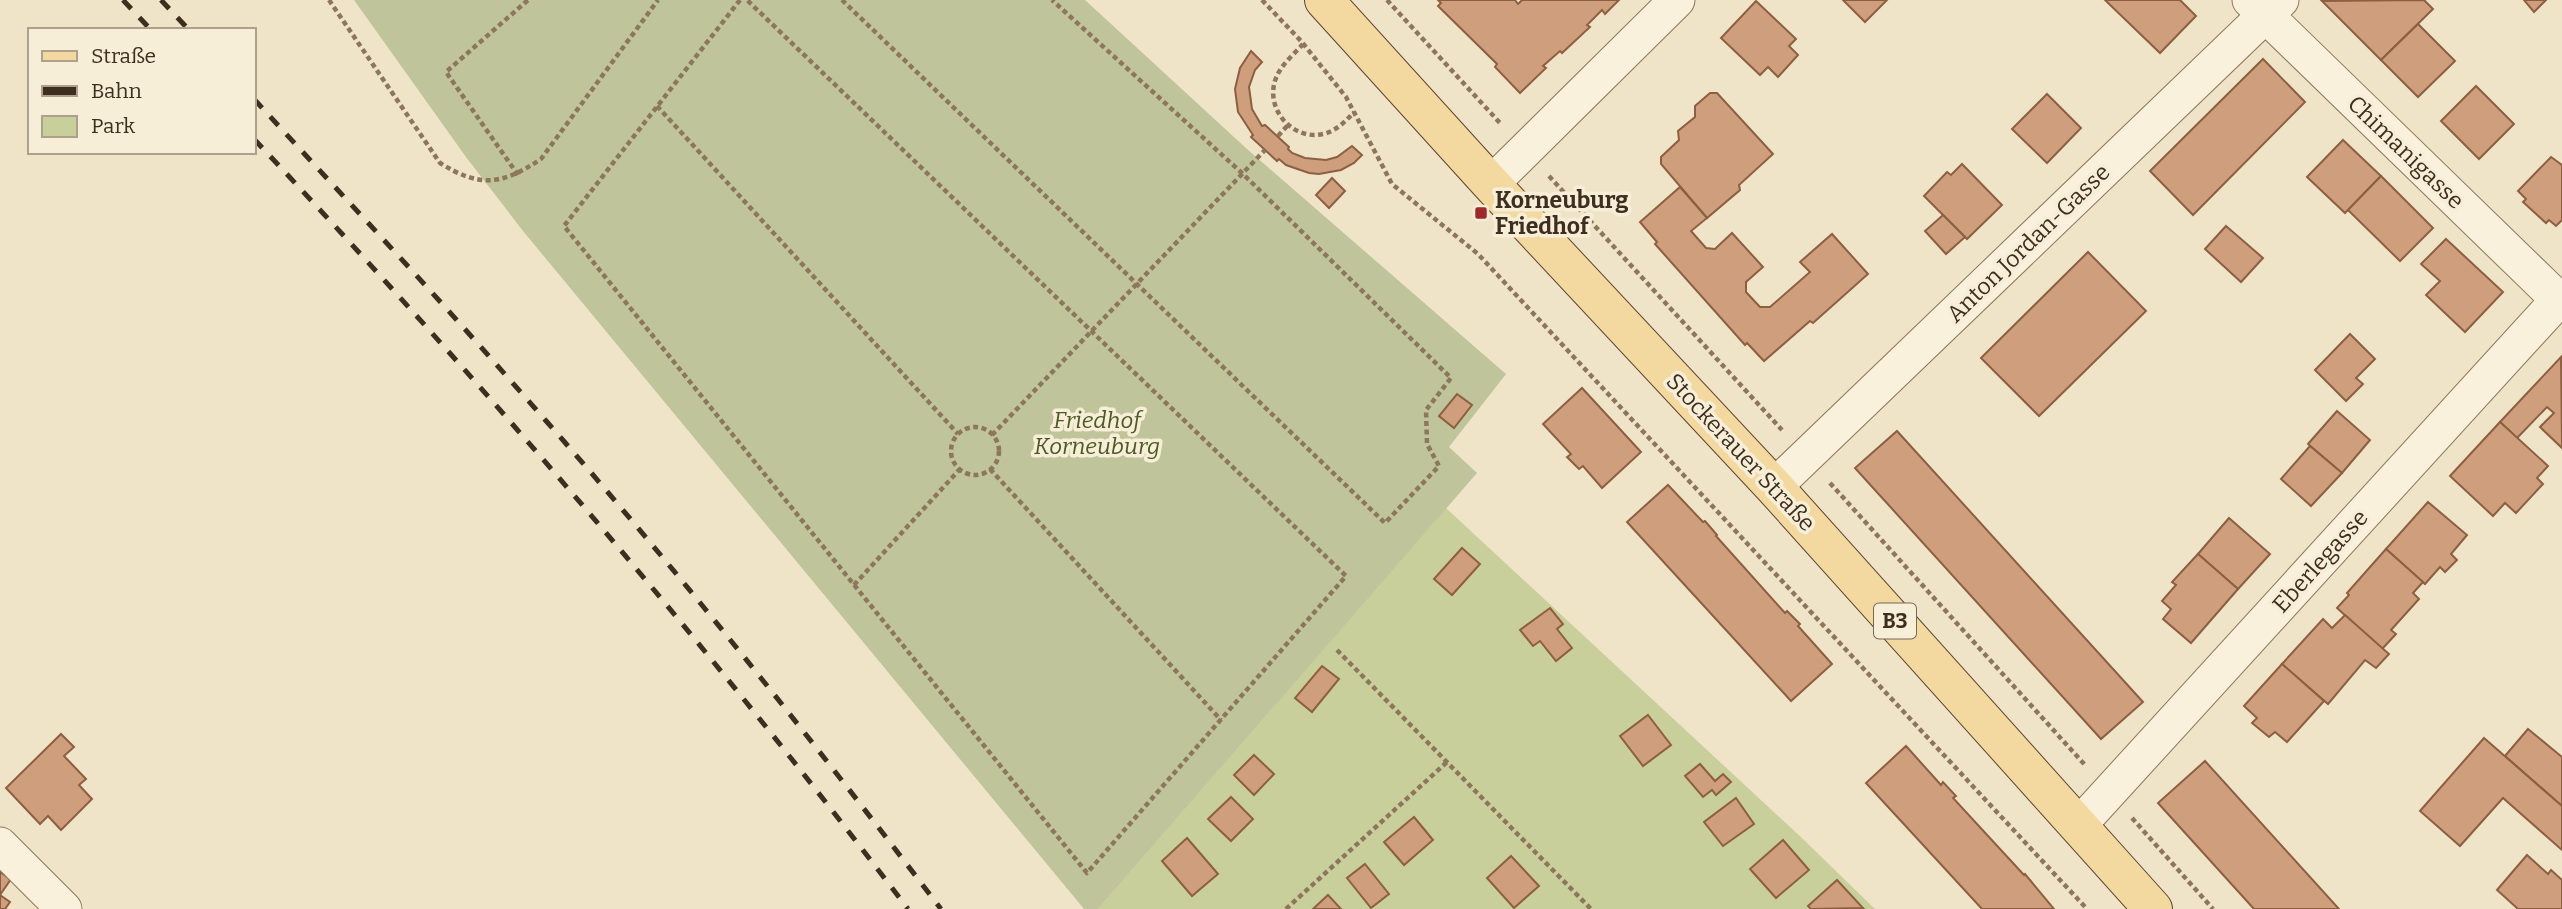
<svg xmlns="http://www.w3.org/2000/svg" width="2562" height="909" font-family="Bitter,serif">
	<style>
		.green { fill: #c9cf9b }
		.cemetery { fill: #bfc49a }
		.building { fill: #cf9f7d; stroke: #8d5f41; stroke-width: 2 }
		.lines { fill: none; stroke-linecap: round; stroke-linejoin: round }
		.minor-casing { stroke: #8d765c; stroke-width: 37 }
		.primary-casing { stroke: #5b4430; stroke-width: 40 }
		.path { stroke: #8d765c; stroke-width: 4.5; stroke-dasharray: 5 3.5; stroke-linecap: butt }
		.minor { stroke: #faf1dc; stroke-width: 35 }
		.primary { stroke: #f3d9a0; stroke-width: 38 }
		.rail { stroke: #3d2e20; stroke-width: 5; stroke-dasharray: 12 12; stroke-linecap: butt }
		.poi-dot { fill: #9e2a2b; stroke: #f7eed8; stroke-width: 2.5 }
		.labels { text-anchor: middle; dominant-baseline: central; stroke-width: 7; stroke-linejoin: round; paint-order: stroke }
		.shield { fill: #f7eed8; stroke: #756857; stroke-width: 2 }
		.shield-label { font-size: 21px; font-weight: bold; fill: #3d2e20 }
		.street-label { font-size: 23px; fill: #3d2e20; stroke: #f7eed8 }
		.poi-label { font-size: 23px; font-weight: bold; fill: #3d2e20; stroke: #f7eed8; text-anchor: start }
		.park-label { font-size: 23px; font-style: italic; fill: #4d5a26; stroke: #f7eed8 }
	</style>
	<rect width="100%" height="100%" fill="#f0e4c8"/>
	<polygon class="green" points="1446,508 1803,839 1875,909 1098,909"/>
	<polygon class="cemetery" points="354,0 1085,0 1247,149 1506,374 1449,447 1477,473 1098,909 1084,909 523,231 466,157"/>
	<g class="building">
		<polygon points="1438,0 1515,0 1518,4 1522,0 1619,0 1605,14 1602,10 1587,25 1590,27 1562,53 1560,51 1543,66 1546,68 1520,93 1495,67 1497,64 1438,6 1441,3"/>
		<polygon points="1843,0 1887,0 1865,22"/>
		<polygon points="2105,0 2180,0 2196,16 2160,53"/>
		<polygon points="2424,0 2433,9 2381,60 2322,1"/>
		<polygon points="2524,0 2546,0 2534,12"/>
		<polygon points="1756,1 1796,39 1789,46 1798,55 1778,77 1768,67 1760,75 1721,38"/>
		<polygon points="2418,24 2455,61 2418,97 2381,60"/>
		<polygon points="1251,51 1262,62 1255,70 1249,87 1252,109 1262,126 1265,125 1289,147 1288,149 1292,153 1305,158 1326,160 1337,157 1352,146 1362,155 1354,163 1341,170 1319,174 1309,173 1286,165 1279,159 1277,161 1251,137 1253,135 1238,112 1235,89 1240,68"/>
		<polygon points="2263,59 2305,102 2193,215 2150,171"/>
		<polygon points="2476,86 2514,124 2479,159 2441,121"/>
		<polygon points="1710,93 1717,93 1773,154 1739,185 1740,190 1707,218 1661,164 1661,157 1679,140 1678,131 1695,117 1695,106"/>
		<polygon points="2047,94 2081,128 2047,163 2012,129"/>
		<polygon points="2343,140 2381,176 2345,213 2307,177"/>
		<polygon points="2551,157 2562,165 2562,220 2556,226 2549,220 2546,223 2523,202 2526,199 2518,191"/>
		<polygon points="1962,164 2002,205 1967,239 1924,196 1947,172 1951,175"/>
		<polygon points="2381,176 2433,228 2400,261 2348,210"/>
		<polygon points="1332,178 1345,191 1329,208 1316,195"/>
		<polygon points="1680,187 1707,218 1691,231 1706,248 1715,249 1732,233 1763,267 1746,282 1746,292 1760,307 1770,307 1810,272 1800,262 1832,234 1868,274 1813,323 1810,321 1764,361 1747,343 1745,345 1655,244 1657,242 1640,222"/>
		<polygon points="1943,215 1965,237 1946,254 1925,231"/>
		<polygon points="2226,226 2263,258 2241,282 2205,249"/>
		<polygon points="2446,239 2503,292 2465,332 2426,295 2440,281 2421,264"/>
		<polygon points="2088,252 2146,311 2039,416 1981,358"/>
		<polygon points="2350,334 2375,359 2356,378 2363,384 2346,401 2315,370"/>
		<polygon points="2561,357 2562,448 2540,427 2554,413 2547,407 2517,438 2500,422"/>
		<polygon points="1582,388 1641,452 1602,488 1583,466 1579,469 1567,457 1571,454 1543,424"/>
		<polygon points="1457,394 1472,405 1454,428 1439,416"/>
		<polygon points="2337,411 2370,440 2342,473 2308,444"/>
		<polygon points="2500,422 2548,466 2537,478 2543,484 2516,513 2505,503 2493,516 2450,476"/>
		<polygon points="1897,431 2143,702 2101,739 1855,468"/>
		<polygon points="2310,446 2342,473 2311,506 2281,479"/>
		<polygon points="1668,485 1703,522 1705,521 1717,535 1716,536 1785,613 1787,611 1800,624 1798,626 1832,664 1791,701 1627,522"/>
		<polygon points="2428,502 2467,535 2451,554 2457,560 2445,572 2440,567 2425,584 2386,549"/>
		<polygon points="2229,518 2270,554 2238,589 2198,554"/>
		<polygon points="1462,548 1480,564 1452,595 1434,579"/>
		<polygon points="2386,549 2423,582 2413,593 2419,599 2391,630 2396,634 2382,649 2337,608 2349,595 2347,593"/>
		<polygon points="2198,554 2238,589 2191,643 2163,619 2171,609 2162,601 2176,585 2172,582"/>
		<polygon points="1550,608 1563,624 1557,629 1572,648 1556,661 1540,641 1533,646 1520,630"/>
		<polygon points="2345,615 2389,654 2376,668 2365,660 2328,704 2282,664 2323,619 2332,628"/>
		<polygon points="2282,664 2324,701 2287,742 2275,732 2269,737 2252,723 2257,718 2244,706"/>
		<polygon points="1322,666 1339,679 1312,712 1295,698"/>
		<polygon points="1648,715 1671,745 1643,766 1620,736"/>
		<polygon points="2528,729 2562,757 2562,806 2505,756"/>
		<polygon points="61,734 74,747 64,756 86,779 79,785 92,799 61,830 48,816 40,824 6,788"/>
		<polygon points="2484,738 2562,806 2562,850 2503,798 2460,846 2420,811"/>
		<polygon points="1906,746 1941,785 1943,782 1956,796 1953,798 2024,875 2025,874 2054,909 1982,909 1866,783"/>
		<polygon points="1254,755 1274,774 1254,795 1234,775"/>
		<polygon points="2205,761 2339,909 2254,909 2158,803"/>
		<polygon points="1700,764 1715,781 1723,774 1731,782 1716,795 1712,790 1703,797 1685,776"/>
		<polygon points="1231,797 1253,819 1231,841 1208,819"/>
		<polygon points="1736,798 1754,824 1723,846 1704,822"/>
		<polygon points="1414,817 1433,840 1404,865 1384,842"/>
		<polygon points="1187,838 1218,874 1192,896 1162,861"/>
		<polygon points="1783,840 1809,870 1776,898 1750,869"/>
		<polygon points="2527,855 2548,874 2551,870 2562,880 2562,909 2518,909 2497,890"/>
		<polygon points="1511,856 1539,886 1514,908 1487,878"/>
		<polygon points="1365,864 1389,894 1371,908 1347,878"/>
		<polygon points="0,872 11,879 0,895"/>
		<polygon points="1837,880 1863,908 1811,909 1808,906"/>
		<polygon points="0,895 10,902 5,909 0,909"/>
		<polygon points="1328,895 1341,909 1313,909"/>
	</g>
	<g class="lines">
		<defs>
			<g id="minor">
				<polyline points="2250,0 2562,303"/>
				<polyline points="1491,184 1677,0"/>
				<polyline points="1774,487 2281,0"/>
				<polyline points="2079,825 2562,296"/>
				<polyline points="0,845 64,909"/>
			</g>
			<polyline id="primary" points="1324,0 1491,184 1774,487 2153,909"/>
		</defs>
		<use href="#minor" class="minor-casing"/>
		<use href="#primary" class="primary-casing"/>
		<g class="path">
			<path d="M329 0 440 163C480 188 502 185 541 159L658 0"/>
			<polyline points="740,0 564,226 1087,873 1346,576 747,0"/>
			<polyline points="842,0 1385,523 1439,466 1427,444 1426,410 1451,378 1243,174 1052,0"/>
			<polyline points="1262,0 1301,41 1346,97 1392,184 1478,254 2087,909"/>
			<polyline points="1387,0 1500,123"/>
			<path d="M1303 44C1294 54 1281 65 1276 78 1264 108 1292 141 1323 134 1336 131 1345 122 1354 112"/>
			<polyline points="657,106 958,434"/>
			<polyline points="1278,136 1288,125"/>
			<polyline points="518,175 446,72 528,0"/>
			<polyline points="1549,176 1782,430"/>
			<circle cx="975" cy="451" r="24"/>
			<polyline points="992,435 1265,150"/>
			<polyline points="990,469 1221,720"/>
			<polyline points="1830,483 2085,765"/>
			<polyline points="854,585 960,469"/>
			<polyline points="1337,650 1591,909"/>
			<polyline points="2132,818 2213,909"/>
			<polyline points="1286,909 1447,762"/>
		</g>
		<use href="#minor" class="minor"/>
		<use href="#primary" class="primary"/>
		<g class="rail">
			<polyline points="123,0 151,30"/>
			<polyline points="161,0 189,30"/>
			<path d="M254 99C339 192 426 284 509 379 661 549 803 728 941 909"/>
			<path d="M254 139C484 384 705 641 908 909"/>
		</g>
	</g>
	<rect class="poi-dot" x="1474" y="206" width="14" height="14" rx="3.5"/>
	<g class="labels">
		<rect class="shield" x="1874" y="603.5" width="42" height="35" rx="5"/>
		<g class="shield-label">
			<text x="1895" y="621">B3</text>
		</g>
		<g class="street-label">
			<text transform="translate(2406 152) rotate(44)">Chimanigasse</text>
			<text transform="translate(2028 243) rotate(-44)">Anton Jordan-Gasse</text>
			<text transform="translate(1741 452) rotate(47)">Stockerauer Straße</text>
			<text transform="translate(2320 561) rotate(-48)">Eberlegasse</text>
		</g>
		<g class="poi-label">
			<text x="1495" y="200">Korneuburg<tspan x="1495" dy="26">Friedhof</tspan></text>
		</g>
		<g class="park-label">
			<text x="1097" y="420">Friedhof<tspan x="1097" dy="26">Korneuburg</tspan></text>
		</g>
	</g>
	<rect x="28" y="28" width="228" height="126" fill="#f7eed8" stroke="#ada18e" stroke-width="2"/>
	<rect x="42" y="51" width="35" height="10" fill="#f3d9a0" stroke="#ada18e" stroke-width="2"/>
	<text x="91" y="63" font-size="21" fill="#3d2e20">Straße</text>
	<rect x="42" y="86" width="35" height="10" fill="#3d2e20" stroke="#ada18e" stroke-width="2"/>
	<text x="91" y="98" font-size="21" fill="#3d2e20">Bahn</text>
	<rect x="42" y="116" width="35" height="21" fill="#c9cf9b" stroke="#ada18e" stroke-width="2"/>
	<text x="91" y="133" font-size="21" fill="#3d2e20">Park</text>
</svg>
